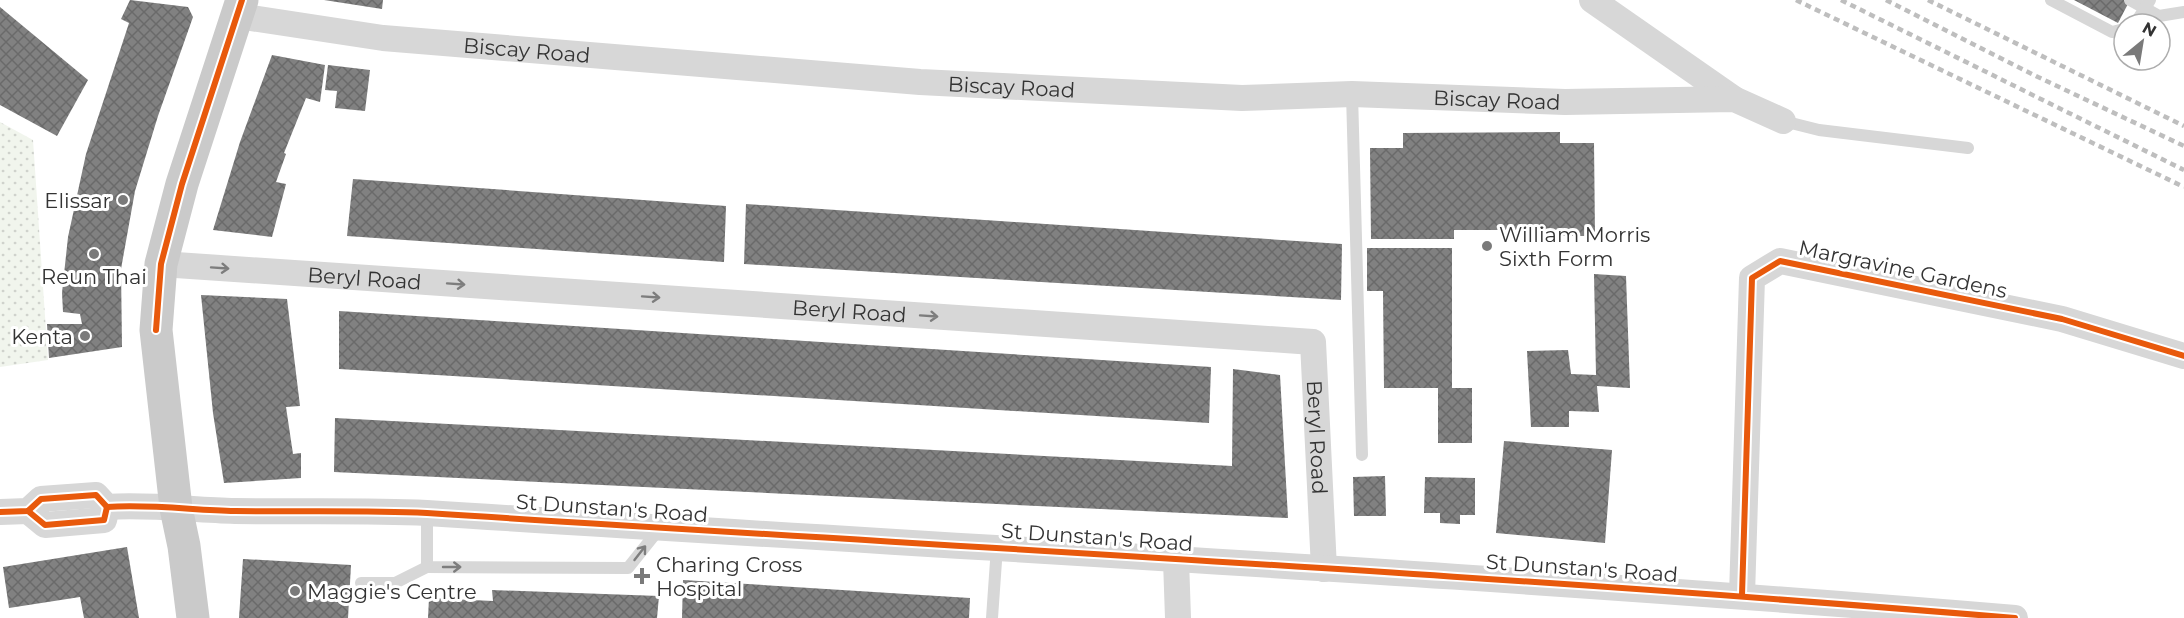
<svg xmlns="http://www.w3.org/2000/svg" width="2184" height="618" font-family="Montserrat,sans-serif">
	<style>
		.park { fill: url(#park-dots) }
		.building { fill: url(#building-cross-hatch) }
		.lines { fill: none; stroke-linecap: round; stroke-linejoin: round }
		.lane { stroke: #d7d7d7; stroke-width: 12 }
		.street { stroke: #d7d7d7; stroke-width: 26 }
		.primary { stroke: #cacaca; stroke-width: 33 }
		.rail { stroke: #bebebe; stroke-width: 4.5; stroke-dasharray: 6 4.5; stroke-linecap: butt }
		.cycleway-casing { stroke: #fff; stroke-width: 10 }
		.cycleway { stroke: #e8590c; stroke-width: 6 }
		.oneway { stroke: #7d7d7d }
		.poi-dot { fill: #7a7a7a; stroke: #fff; stroke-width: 2 }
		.labels { text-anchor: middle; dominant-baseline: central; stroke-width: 6; stroke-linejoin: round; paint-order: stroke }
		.street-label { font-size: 21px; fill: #333; stroke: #fff }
		.poi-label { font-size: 21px; fill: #333; stroke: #fff; text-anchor: start }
	</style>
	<defs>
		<pattern id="park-dots" width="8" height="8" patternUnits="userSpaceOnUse" patternTransform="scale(1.5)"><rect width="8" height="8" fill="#f1f5ed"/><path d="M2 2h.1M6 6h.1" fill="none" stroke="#cfd2cc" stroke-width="1.8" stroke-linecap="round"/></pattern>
		<pattern id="building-cross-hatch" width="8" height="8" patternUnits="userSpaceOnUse" patternTransform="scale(1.5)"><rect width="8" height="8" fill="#818181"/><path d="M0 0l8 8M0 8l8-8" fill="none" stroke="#6a6a6a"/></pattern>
	</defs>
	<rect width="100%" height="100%" fill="#fff"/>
	<polygon class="park" points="0,122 33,140 48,360 0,367"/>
	<g class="building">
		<polygon points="130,0 188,7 193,17 158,116 135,191 121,269 122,347 49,358 47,324 82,324 80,314 63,312 62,293 68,237 86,154 129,23 121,19"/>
		<polygon points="324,0 383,0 382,9"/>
		<polygon points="2074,0 2130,0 2118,23"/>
		<polygon points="0,7 88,80 57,136 0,105"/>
		<polygon points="272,55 325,65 320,102 306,98 284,153 286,154 276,182 286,184 272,237 213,230 240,142"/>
		<polygon points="328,65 370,70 365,111 335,108 337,91 325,90"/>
		<polygon points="1560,132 1560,143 1594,143 1595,236 1557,236 1558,230 1454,230 1454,239 1371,239 1370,148 1403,148 1403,133"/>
		<polygon points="353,179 726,206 724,262 347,236"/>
		<polygon points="746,204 1342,244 1341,300 744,264"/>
		<polygon points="1367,248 1452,248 1452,388 1472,388 1472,443 1438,443 1438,388 1384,388 1383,291 1367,291"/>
		<polygon points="1594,274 1626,276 1630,388 1597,386 1599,412 1569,411 1569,427 1531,427 1527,351 1568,350 1571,374 1596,375"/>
		<polygon points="201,295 287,299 300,406 286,407 293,454 301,453 301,478 224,483 213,413"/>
		<polygon points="339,311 1211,367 1209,423 339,369"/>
		<polygon points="1233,369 1280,375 1288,518 334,472 335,418 1232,466"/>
		<polygon points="1504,441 1612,450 1605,543 1496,533"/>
		<polygon points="1385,476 1386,516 1354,516 1353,477"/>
		<polygon points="1425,477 1475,478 1475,515 1460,515 1460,524 1440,523 1440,513 1424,513"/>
		<polygon points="127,547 139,618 84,618 80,597 9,608 3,567"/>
		<polygon points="243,559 351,565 348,618 239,618"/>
		<polygon points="683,580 970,598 969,618 682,618"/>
		<polygon points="492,590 659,596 657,618 428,618 429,598 493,601"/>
	</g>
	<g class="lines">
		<g class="lane">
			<polyline points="2051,0 2112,32 2124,29"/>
			<polyline points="2130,0 2159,16 2184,12"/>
			<polyline points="2135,24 2150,0"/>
			<polyline points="1352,94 1362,455"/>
			<polyline points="1783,121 1819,130 1968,148"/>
			<polyline points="427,513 427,567 628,568 660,528"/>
			<polyline points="361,583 395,583 427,567"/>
			<polyline points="992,618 997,547"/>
		</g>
		<g class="street">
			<polyline points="1592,0 1734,99"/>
			<path id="s1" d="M238 16 383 38 920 82 1242 98 1352 94 1565 102 1734 99 1783 121"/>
			<path id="s2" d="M161 264 1313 342 1324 569"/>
			<polyline points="28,511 45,525 104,520 107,507"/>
			<path d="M0 512 28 511 41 499 96 495 107 507C150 504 192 510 235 511 299 512 363 510 427 513 956 547 1486 574 2015 618"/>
			<polyline points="1176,560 1178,618"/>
			<polyline points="1742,595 1752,278 1780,261 2062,319 2184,356"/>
		</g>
		<polyline class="primary" points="193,618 184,546 176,508 156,330 161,264 182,184 242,0"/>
		<g class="rail">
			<polyline points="1796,0 2184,187"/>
			<polyline points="1841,0 2184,170"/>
			<polyline points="1886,0 2038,77 2184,146"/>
			<polyline points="1928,0 2184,126"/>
		</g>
		<defs>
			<g id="cycleway">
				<polyline points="156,330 161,264 182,184 242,0"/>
				<polyline points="28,511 45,525 104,520 107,507"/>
				<path d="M0 512 28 511 41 499 96 495 107 507C150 504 192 510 235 511 299 512 363 510 427 513 956 547 1486 574 2015 618"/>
				<polyline points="1742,595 1752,278 1780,261 2062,319 2184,356"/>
			</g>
		</defs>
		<use href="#cycleway" class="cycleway-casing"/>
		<use href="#cycleway" class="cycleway"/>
	</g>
	<defs><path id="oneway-shaft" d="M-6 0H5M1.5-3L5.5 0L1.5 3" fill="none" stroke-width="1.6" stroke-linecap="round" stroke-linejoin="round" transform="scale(1.5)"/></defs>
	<g class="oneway">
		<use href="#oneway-shaft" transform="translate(220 268) rotate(4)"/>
		<use href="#oneway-shaft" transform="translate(456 284) rotate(4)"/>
		<use href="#oneway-shaft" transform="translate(651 297) rotate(4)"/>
		<use href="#oneway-shaft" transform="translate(929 316) rotate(4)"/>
		<use href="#oneway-shaft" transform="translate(640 553) rotate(-52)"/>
		<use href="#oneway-shaft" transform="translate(452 567)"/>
	</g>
	<g class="poi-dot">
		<circle cx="123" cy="200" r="6"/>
		<circle cx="1487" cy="246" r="6"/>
		<circle cx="94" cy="254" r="6"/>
		<circle cx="85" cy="336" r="6"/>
		<path d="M639 567h6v6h6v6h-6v6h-6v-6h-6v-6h6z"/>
		<circle cx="295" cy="591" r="6"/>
	</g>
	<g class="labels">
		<g class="street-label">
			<text stroke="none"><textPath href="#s1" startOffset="291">Biscay Road</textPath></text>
			<text stroke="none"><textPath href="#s1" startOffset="777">Biscay Road</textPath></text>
			<text stroke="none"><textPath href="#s1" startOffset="1263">Biscay Road</textPath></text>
			<text transform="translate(1903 269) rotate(12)">Margravine Gardens</text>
			<text stroke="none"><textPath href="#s2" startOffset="204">Beryl Road</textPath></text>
			<text stroke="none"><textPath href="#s2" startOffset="690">Beryl Road</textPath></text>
			<text stroke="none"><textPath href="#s2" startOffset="1250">Beryl Road</textPath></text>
			<text transform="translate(612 508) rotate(4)">St Dunstan's Road</text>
			<text transform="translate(1097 537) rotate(4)">St Dunstan's Road</text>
			<text transform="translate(1582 568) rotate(4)">St Dunstan's Road</text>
		</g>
		<g class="poi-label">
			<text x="111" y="200" text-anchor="end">Elissar</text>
			<text x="1499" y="234">William Morris<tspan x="1499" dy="24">Sixth Form</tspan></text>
			<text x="94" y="276" text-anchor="middle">Reun Thai</text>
			<text x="73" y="336" text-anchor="end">Kenta</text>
			<text x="656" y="564">Charing Cross<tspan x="656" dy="24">Hospital</tspan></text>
			<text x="307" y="591">Maggie's Centre</text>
		</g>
	</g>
	<g transform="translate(2142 42) rotate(30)"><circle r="28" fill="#ffffff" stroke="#adadad" stroke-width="1.5"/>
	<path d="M0-4.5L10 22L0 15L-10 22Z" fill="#7a7a7a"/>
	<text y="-9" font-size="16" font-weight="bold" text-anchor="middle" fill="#333333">N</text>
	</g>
</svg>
